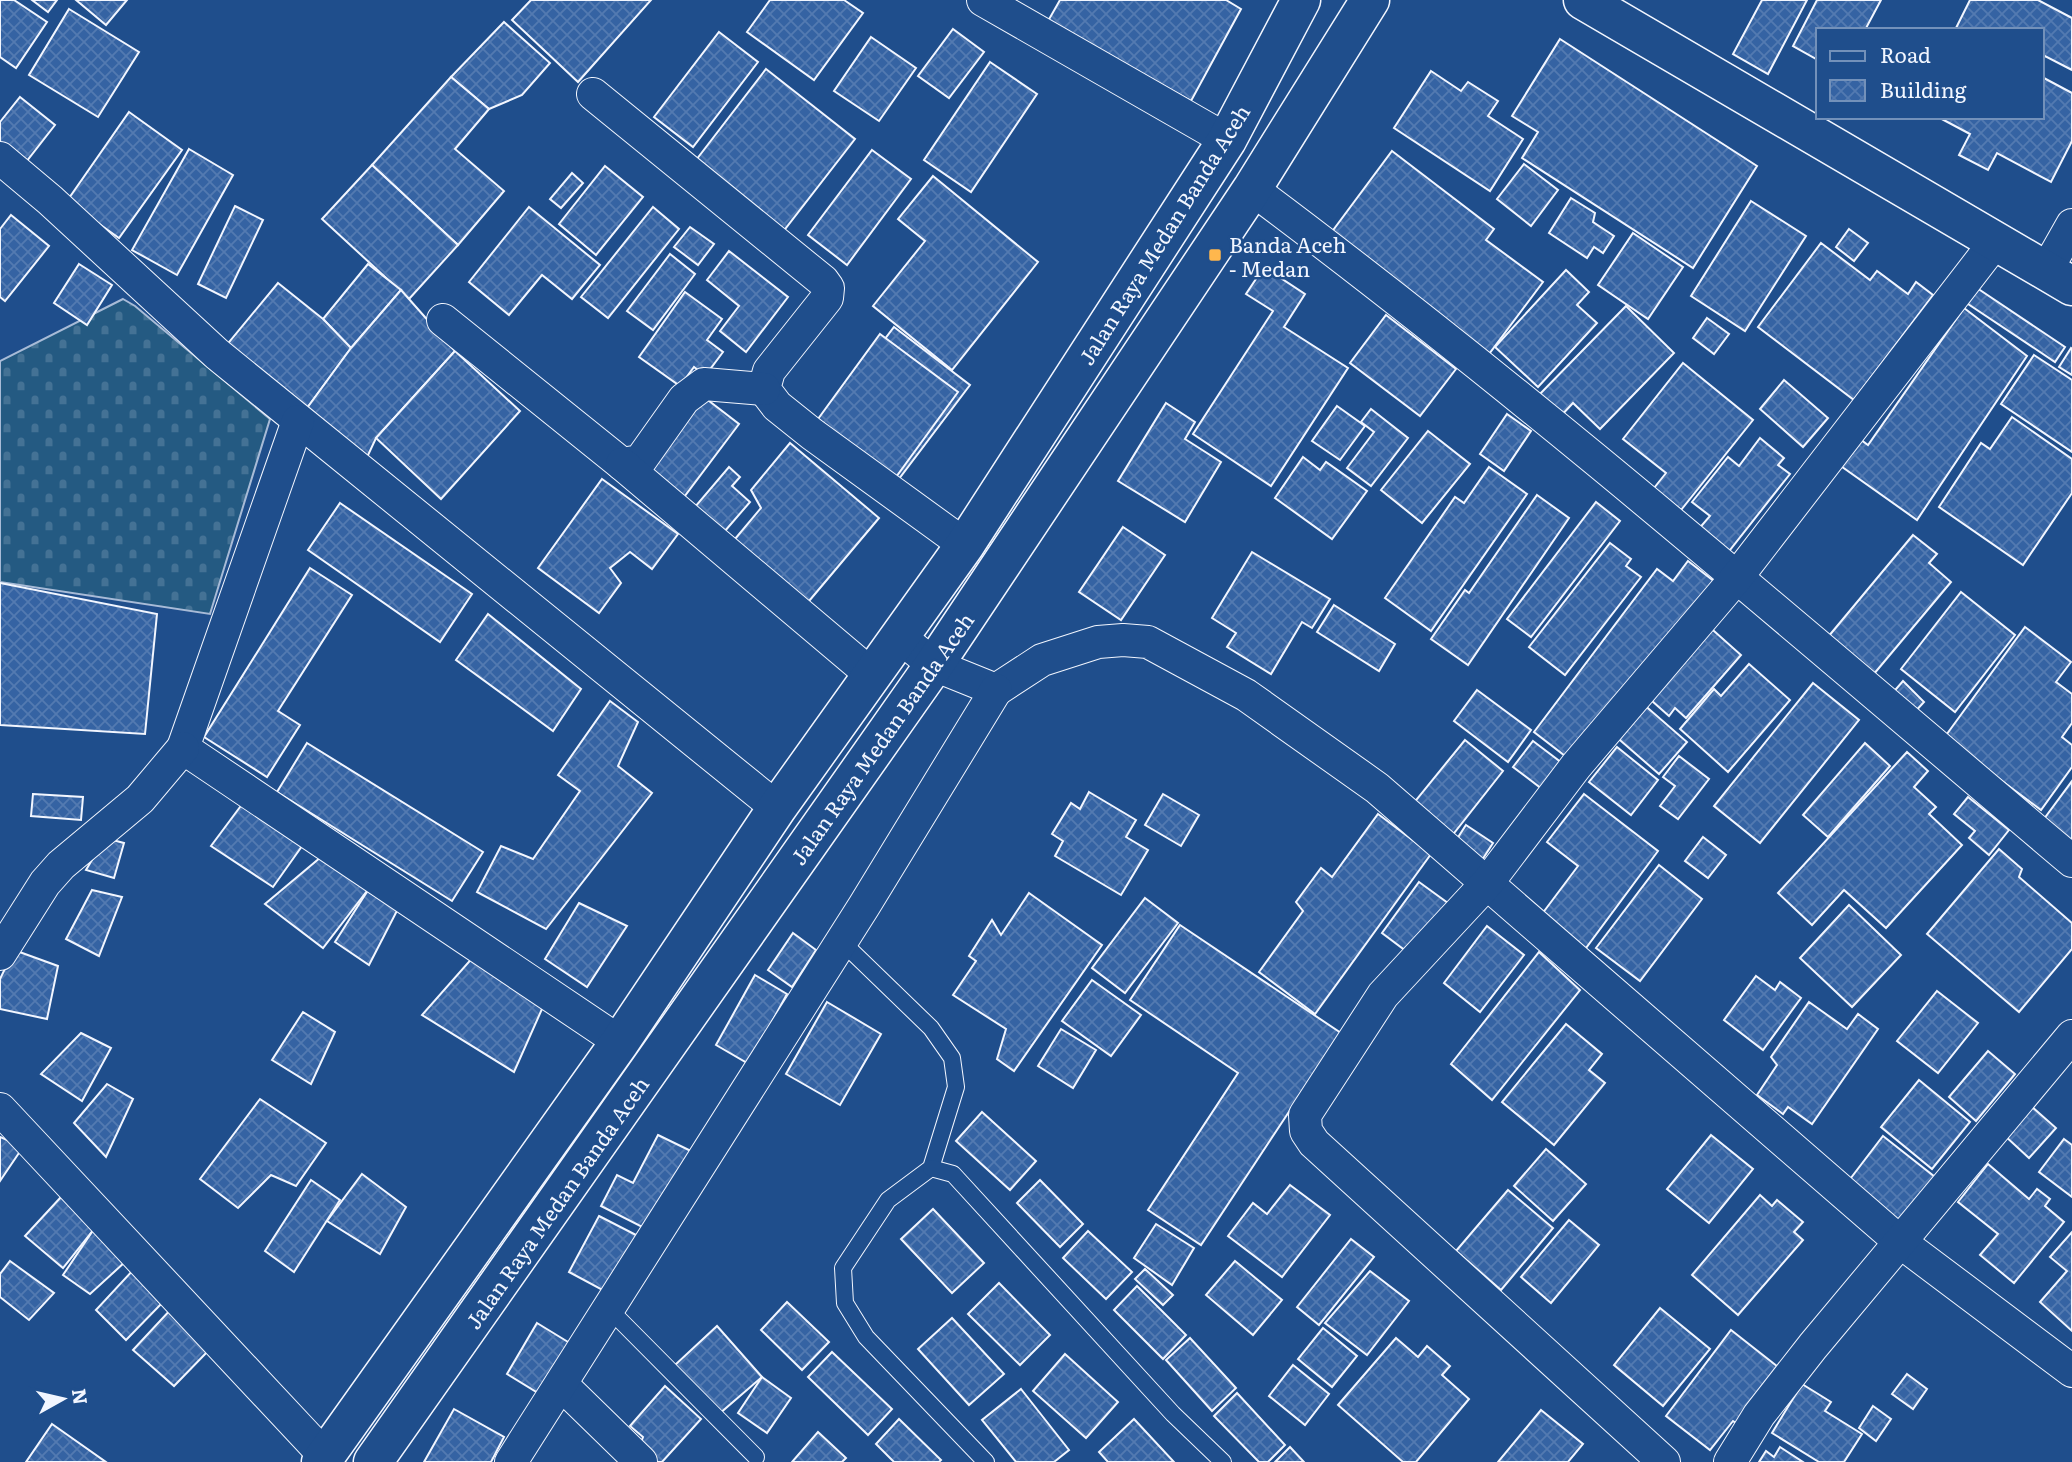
<svg xmlns="http://www.w3.org/2000/svg" width="2072" height="1462" font-family="Literata,serif">
	<style>
		.cemetery { fill: url(#cemetery-stones); stroke: #a8bbd7; stroke-width: 2 }
		.building { fill: url(#building-cross-hatch); stroke: #f2f6ff; stroke-width: 2 }
		.lines { fill: none; stroke-linecap: round; stroke-linejoin: round }
		.service-casing { stroke: #f2f6ff; stroke-width: 18 }
		.minor-casing { stroke: #f2f6ff; stroke-width: 34 }
		.trunk-casing { stroke: #f2f6ff; stroke-width: 41 }
		.service { stroke: #1f4e8c; stroke-width: 16 }
		.minor { stroke: #1f4e8c; stroke-width: 32 }
		.trunk { stroke: #1f4e8c; stroke-width: 38 }
		.poi-dot { fill: #ffb74d; stroke: #1f4e8c; stroke-width: 2.5 }
		.labels { text-anchor: middle; dominant-baseline: central; stroke-width: 5; stroke-linejoin: round; paint-order: stroke }
		.street-label { font-size: 21px; fill: #f2f6ff; stroke: #1f4e8c }
		.poi-label { font-size: 21px; fill: #f2f6ff; stroke: #1f4e8c; text-anchor: start }
	</style>
	<defs>
		<pattern id="cemetery-stones" width="16" height="16" patternUnits="userSpaceOnUse" patternTransform="scale(1.75)"><rect width="16" height="16" fill="#245a82"/><path d="M2 7V4a2 2 0 0 1 4 0v3zM10 15v-3a2 2 0 0 1 4 0v3z" fill="#447295"/></pattern>
		<pattern id="building-cross-hatch" width="8" height="8" patternUnits="userSpaceOnUse" patternTransform="scale(1.75)"><rect width="8" height="8" fill="#3563a3"/><path d="M0 0l8 8M0 8l8-8" fill="none" stroke="#537ab1"/></pattern>
	</defs>
	<rect width="100%" height="100%" fill="#1f4e8c"/>
	<polygon class="cemetery" points="123,299 135,306 270,419 210,614 0,582 0,361"/>
	<g class="building">
		<polygon points="0,0 14,0 47,22 16,68 0,57"/>
		<polygon points="32,0 57,0 48,12"/>
		<polygon points="76,0 127,0 106,25"/>
		<polygon points="531,0 651,0 578,82 512,20"/>
		<polygon points="770,0 844,0 863,13 814,80 747,32"/>
		<polygon points="1060,0 1226,0 1241,9 1191,101 1048,21"/>
		<polygon points="1762,0 1807,0 1768,74 1733,54"/>
		<polygon points="1817,0 1881,0 1865,30 1818,30 1818,60 1793,46"/>
		<polygon points="1970,0 2038,0 2072,18 2072,70 2045,56 2042,61 2042,30 1955,30"/>
		<polygon points="69,9 139,52 98,117 29,75"/>
		<polygon points="504,22 550,63 522,95 489,109 451,77"/>
		<polygon points="953,29 984,52 949,98 918,76"/>
		<polygon points="719,32 758,62 693,147 654,117"/>
		<polygon points="871,37 916,68 879,121 834,91"/>
		<polygon points="1560,39 1757,166 1693,268 1522,158 1538,132 1512,116"/>
		<polygon points="990,62 1037,94 971,192 924,160"/>
		<polygon points="766,69 855,139 782,233 693,164"/>
		<polygon points="1431,71 1461,91 1468,82 1498,101 1488,116 1523,139 1490,191 1394,128"/>
		<polygon points="451,77 489,109 455,149 504,191 458,245 372,165"/>
		<polygon points="2042,77 2072,93 2072,141 2051,182 1997,153 1988,170 1959,155 1970,134 1938,117 2042,117"/>
		<polygon points="20,97 55,125 26,162 0,142 0,122"/>
		<polygon points="129,112 182,150 119,238 67,201"/>
		<polygon points="189,149 233,175 177,275 132,250"/>
		<polygon points="872,150 911,179 847,265 808,235"/>
		<polygon points="1392,151 1494,229 1486,240 1543,282 1486,358 1328,237"/>
		<polygon points="1524,164 1558,190 1531,226 1497,199"/>
		<polygon points="372,165 458,245 409,299 322,219"/>
		<polygon points="605,166 643,197 596,255 559,224"/>
		<polygon points="572,173 583,183 561,208 550,199"/>
		<polygon points="933,176 1038,262 952,370 873,306 925,241 898,219"/>
		<polygon points="1571,198 1595,213 1593,222 1614,236 1603,253 1594,247 1587,258 1549,233"/>
		<polygon points="1751,201 1806,236 1745,331 1691,296"/>
		<polygon points="235,206 263,220 226,298 198,284"/>
		<polygon points="529,207 600,265 572,299 542,275 509,315 469,282"/>
		<polygon points="653,207 679,229 608,318 581,297"/>
		<polygon points="11,215 49,246 5,301 0,297 0,229"/>
		<polygon points="690,227 714,244 698,265 674,247"/>
		<polygon points="1849,229 1868,243 1854,261 1836,247"/>
		<polygon points="1633,233 1683,267 1648,319 1598,285"/>
		<polygon points="1821,243 1870,280 1877,271 1908,294 1916,282 1933,295 1854,400 1758,327"/>
		<polygon points="729,251 788,297 746,352 720,331 739,306 707,280"/>
		<polygon points="670,254 695,274 653,330 627,311"/>
		<polygon points="79,264 112,285 87,325 54,303"/>
		<polygon points="368,264 401,290 351,348 323,319"/>
		<polygon points="1264,267 1305,294 1284,327 1348,368 1271,486 1193,434 1273,311 1246,294"/>
		<polygon points="1566,270 1589,292 1577,305 1597,323 1538,387 1495,347"/>
		<polygon points="278,283 323,319 351,348 299,419 220,353"/>
		<polygon points="1971,284 2065,347 2055,362 1962,300"/>
		<polygon points="401,290 455,351 376,438 362,468 299,419 351,348"/>
		<polygon points="685,292 722,319 707,340 723,352 705,376 694,367 680,386 639,357"/>
		<polygon points="1626,306 1674,353 1600,429 1573,403 1558,419 1536,398"/>
		<polygon points="1964,308 2027,356 1917,520 1838,464 1857,437 1868,445"/>
		<polygon points="1386,315 1456,369 1420,416 1350,363"/>
		<polygon points="1707,318 1729,334 1714,354 1693,338"/>
		<polygon points="894,327 970,385 892,488 816,430"/>
		<polygon points="880,334 958,392 896,477 818,419"/>
		<polygon points="2071,348 2072,349 2072,375 2059,367"/>
		<polygon points="455,351 520,411 441,499 376,438"/>
		<polygon points="2034,355 2072,380 2072,452 2001,404"/>
		<polygon points="1683,363 1753,420 1681,510 1654,488 1666,473 1623,439"/>
		<polygon points="1784,380 1828,418 1803,447 1760,409"/>
		<polygon points="700,394 739,424 681,501 642,472"/>
		<polygon points="1166,403 1195,422 1185,439 1221,462 1185,522 1118,481"/>
		<polygon points="1337,406 1365,426 1340,460 1312,441"/>
		<polygon points="1371,409 1408,438 1371,486 1347,468 1374,432 1361,422"/>
		<polygon points="1507,414 1531,431 1504,471 1480,454"/>
		<polygon points="2012,417 2072,459 2072,493 2023,565 1939,507 1981,443 1990,449"/>
		<polygon points="1428,431 1470,464 1422,523 1381,490"/>
		<polygon points="1760,438 1784,458 1778,465 1790,474 1726,555 1697,531 1710,516 1692,502 1728,457 1739,466"/>
		<polygon points="790,443 879,518 804,607 730,545 761,508 751,490"/>
		<polygon points="1303,457 1320,470 1326,462 1367,491 1332,539 1275,498"/>
		<polygon points="729,467 740,477 732,486 750,502 718,539 689,514"/>
		<polygon points="1489,467 1527,494 1431,631 1385,598 1455,497 1464,503"/>
		<polygon points="602,479 678,534 652,569 630,552 610,568 621,583 599,613 538,568"/>
		<polygon points="1537,495 1569,518 1468,665 1431,639 1465,590 1469,593"/>
		<polygon points="1596,502 1620,521 1531,637 1507,619"/>
		<polygon points="340,503 472,594 440,642 308,550"/>
		<polygon points="1123,527 1165,555 1121,620 1079,592"/>
		<polygon points="1913,535 1937,554 1929,563 1951,582 1868,681 1823,643"/>
		<polygon points="1610,543 1631,559 1626,566 1641,577 1565,675 1529,647"/>
		<polygon points="1252,552 1330,599 1312,628 1302,622 1271,674 1227,647 1236,633 1212,618"/>
		<polygon points="1688,561 1715,582 1573,762 1534,732 1657,569 1673,581"/>
		<polygon points="310,568 352,595 278,711 300,725 267,777 204,737"/>
		<polygon points="0,583 157,614 145,734 0,725"/>
		<polygon points="1961,592 2015,635 1955,712 1901,669"/>
		<polygon points="1334,605 1395,644 1379,671 1317,632"/>
		<polygon points="488,614 581,689 553,731 456,660"/>
		<polygon points="1705,623 1741,655 1686,718 1675,708 1669,716 1644,694"/>
		<polygon points="2025,627 2071,662 2056,682 2072,694 2072,723 2062,737 2072,745 2072,767 2041,810 1944,738"/>
		<polygon points="1749,664 1790,700 1728,772 1680,729 1714,689 1721,696"/>
		<polygon points="1903,681 1924,702 1912,715 1890,696"/>
		<polygon points="1813,683 1859,720 1760,843 1714,806"/>
		<polygon points="1477,690 1531,730 1508,762 1454,721"/>
		<polygon points="610,701 638,722 618,766 652,793 546,929 477,892 501,846 533,859 580,791 558,775"/>
		<polygon points="1642,703 1687,742 1659,774 1614,735"/>
		<polygon points="1465,740 1503,771 1447,842 1408,810"/>
		<polygon points="1533,741 1566,766 1546,792 1513,767"/>
		<polygon points="307,743 483,852 452,901 277,792"/>
		<polygon points="1865,743 1890,766 1828,837 1803,815"/>
		<polygon points="1617,747 1658,780 1631,815 1589,782"/>
		<polygon points="1907,752 1928,771 1914,787 1936,807 1929,814 1962,845 1886,928 1844,890 1812,925 1778,893"/>
		<polygon points="1679,756 1709,779 1678,819 1660,806 1675,786 1663,777"/>
		<polygon points="2072,781 2072,853 2038,827"/>
		<polygon points="1089,792 1136,820 1126,837 1148,850 1121,895 1055,856 1063,841 1052,834 1071,803 1080,809"/>
		<polygon points="33,794 83,797 81,820 31,816"/>
		<polygon points="1163,794 1199,815 1181,846 1145,825"/>
		<polygon points="1584,794 1658,851 1583,952 1539,918 1578,866 1547,842"/>
		<polygon points="1968,797 2009,830 1989,855 1969,838 1975,831 1954,814"/>
		<polygon points="243,803 307,839 273,887 211,846"/>
		<polygon points="1378,814 1431,854 1315,1014 1259,972 1303,911 1296,902 1321,868 1332,877"/>
		<polygon points="1466,825 1493,843 1482,860 1455,842"/>
		<polygon points="1703,837 1726,855 1708,878 1685,861"/>
		<polygon points="105,838 124,843 114,878 86,870"/>
		<polygon points="1999,849 2022,869 2019,877 2072,923 2072,949 2019,1012 1927,934"/>
		<polygon points="321,857 370,887 323,948 265,904"/>
		<polygon points="1659,865 1702,899 1640,981 1596,948"/>
		<polygon points="1419,882 1452,906 1414,957 1382,933"/>
		<polygon points="370,887 401,903 369,965 335,942"/>
		<polygon points="92,890 122,897 99,956 66,939"/>
		<polygon points="1029,893 1102,945 1014,1071 997,1059 1006,1029 953,995 976,961 969,956 992,920 1001,935"/>
		<polygon points="1145,898 1178,923 1125,993 1092,968"/>
		<polygon points="579,903 627,926 587,987 545,959"/>
		<polygon points="1849,905 1901,955 1852,1007 1800,958"/>
		<polygon points="1180,925 1341,1033 1201,1245 1148,1210 1238,1073 1130,1000"/>
		<polygon points="1487,926 1524,955 1480,1012 1444,983"/>
		<polygon points="793,933 816,950 792,987 768,970"/>
		<polygon points="14,950 58,966 47,1019 0,1009 0,979"/>
		<polygon points="1539,952 1580,990 1492,1100 1451,1064"/>
		<polygon points="474,956 546,1000 514,1072 422,1015"/>
		<polygon points="755,975 787,994 749,1064 716,1045"/>
		<polygon points="1756,976 1775,990 1780,982 1801,998 1763,1050 1724,1020"/>
		<polygon points="1092,980 1141,1015 1111,1056 1062,1021"/>
		<polygon points="1937,991 1978,1023 1938,1073 1897,1041"/>
		<polygon points="827,1002 881,1034 840,1105 786,1074"/>
		<polygon points="1809,1002 1847,1029 1858,1014 1878,1029 1812,1124 1788,1107 1783,1114 1757,1095 1777,1065 1771,1057"/>
		<polygon points="303,1012 335,1032 311,1084 272,1060"/>
		<polygon points="1566,1024 1602,1054 1589,1070 1605,1083 1554,1145 1502,1102"/>
		<polygon points="1061,1029 1096,1050 1073,1088 1038,1066"/>
		<polygon points="81,1033 111,1048 82,1101 41,1074"/>
		<polygon points="1988,1051 2015,1074 1976,1121 1949,1097"/>
		<polygon points="1919,1080 1970,1122 1932,1169 1881,1127"/>
		<polygon points="107,1084 133,1099 106,1157 74,1123"/>
		<polygon points="260,1099 326,1143 296,1186 271,1175 238,1208 200,1179"/>
		<polygon points="2031,1106 2056,1128 2029,1158 2004,1135"/>
		<polygon points="982,1112 1036,1161 1010,1190 956,1141"/>
		<polygon points="658,1135 693,1152 652,1232 601,1206 617,1175 633,1183"/>
		<polygon points="1711,1135 1753,1169 1709,1223 1667,1189"/>
		<polygon points="1883,1136 1935,1177 1895,1227 1844,1187"/>
		<polygon points="0,1137 23,1147 0,1181"/>
		<polygon points="2064,1139 2072,1145 2072,1197 2039,1172"/>
		<polygon points="1546,1149 1586,1184 1553,1221 1514,1186"/>
		<polygon points="1988,1164 2029,1199 2037,1189 2050,1199 2045,1206 2064,1222 2014,1283 1980,1255 1998,1234 1958,1202"/>
		<polygon points="362,1174 406,1207 380,1254 327,1221"/>
		<polygon points="311,1180 340,1200 294,1272 265,1251"/>
		<polygon points="1040,1180 1083,1224 1060,1247 1017,1203"/>
		<polygon points="1290,1185 1330,1215 1282,1277 1228,1236 1253,1203 1267,1214"/>
		<polygon points="1508,1190 1553,1228 1501,1290 1456,1251"/>
		<polygon points="1760,1195 1772,1206 1777,1200 1803,1222 1794,1232 1803,1240 1738,1315 1692,1275"/>
		<polygon points="61,1197 94,1229 63,1268 25,1236"/>
		<polygon points="933,1209 984,1263 952,1293 901,1239"/>
		<polygon points="599,1216 638,1236 608,1293 569,1272"/>
		<polygon points="1569,1220 1599,1245 1551,1303 1521,1277"/>
		<polygon points="1156,1224 1194,1248 1172,1285 1134,1258"/>
		<polygon points="94,1229 125,1262 90,1294 63,1275"/>
		<polygon points="1088,1231 1132,1272 1106,1299 1063,1258"/>
		<polygon points="2072,1232 2072,1331 2040,1302 2067,1271 2050,1257"/>
		<polygon points="1351,1239 1374,1257 1319,1325 1297,1307"/>
		<polygon points="10,1261 54,1293 29,1320 0,1297 0,1274"/>
		<polygon points="1235,1261 1282,1300 1253,1335 1206,1295"/>
		<polygon points="135,1268 165,1300 126,1340 96,1310"/>
		<polygon points="1145,1269 1173,1295 1163,1305 1135,1279"/>
		<polygon points="1370,1271 1409,1301 1367,1355 1325,1323"/>
		<polygon points="999,1283 1050,1335 1020,1365 968,1314"/>
		<polygon points="1137,1286 1186,1335 1163,1359 1114,1310"/>
		<polygon points="787,1302 829,1342 802,1370 761,1330"/>
		<polygon points="173,1307 211,1348 174,1386 133,1350"/>
		<polygon points="1660,1308 1710,1349 1663,1406 1614,1365"/>
		<polygon points="952,1318 1004,1374 969,1405 918,1349"/>
		<polygon points="537,1323 573,1345 543,1396 507,1374"/>
		<polygon points="717,1326 762,1377 719,1414 675,1365"/>
		<polygon points="1323,1328 1357,1356 1332,1387 1298,1359"/>
		<polygon points="1731,1330 1782,1370 1740,1426 1733,1421 1710,1450 1666,1416"/>
		<polygon points="1190,1338 1236,1388 1212,1411 1166,1360"/>
		<polygon points="1396,1338 1418,1357 1427,1346 1450,1366 1442,1375 1469,1399 1416,1462 1403,1462 1338,1405"/>
		<polygon points="832,1352 892,1409 868,1435 808,1377"/>
		<polygon points="1065,1354 1118,1402 1086,1438 1033,1391"/>
		<polygon points="1293,1365 1329,1394 1305,1425 1269,1396"/>
		<polygon points="1907,1374 1927,1389 1913,1409 1892,1394"/>
		<polygon points="762,1377 791,1398 767,1433 738,1413"/>
		<polygon points="1802,1384 1831,1402 1825,1411 1862,1434 1844,1462 1819,1462 1772,1433"/>
		<polygon points="665,1386 701,1419 662,1462 654,1462 636,1456 643,1437 630,1426"/>
		<polygon points="1021,1389 1069,1450 1054,1462 1016,1462 982,1420"/>
		<polygon points="1237,1393 1285,1445 1268,1462 1259,1462 1214,1416"/>
		<polygon points="1873,1406 1891,1419 1876,1441 1859,1428"/>
		<polygon points="454,1409 504,1437 491,1462 424,1462"/>
		<polygon points="1541,1410 1583,1444 1568,1462 1498,1462"/>
		<polygon points="899,1419 941,1460 939,1462 894,1462 876,1444"/>
		<polygon points="1134,1419 1174,1462 1108,1462 1099,1452"/>
		<polygon points="52,1424 106,1462 26,1462"/>
		<polygon points="818,1432 846,1458 842,1462 792,1462"/>
		<polygon points="1290,1447 1304,1462 1275,1462"/>
		<polygon points="1780,1447 1803,1462 1759,1462 1766,1451 1774,1457"/>
	</g>
	<g class="lines">
		<defs>
			<g id="service">
				<polyline points="840,940 931,1028 952,1058 956,1087 931,1168 888,1200 843,1268 845,1303 866,1337 986,1462"/>
				<polyline points="931,1168 953,1174 1173,1414 1223,1462"/>
				<polyline points="608,1308 756,1457"/>
			</g>
			<g id="minor">
				<polyline points="983,0 1227,140"/>
				<polyline points="593,94 823,281 828,288 827,298 769,371 764,389 777,406 812,434 965,545"/>
				<polyline points="0,158 50,200 217,354 777,808"/>
				<path d="M1252 189C1535 400 1802 633 2072 861"/>
				<polyline points="2046,271 2072,225"/>
				<polyline points="443,320 622,464 640,461 684,399 704,384 764,389"/>
				<polyline points="298,421 183,748 620,1042"/>
				<polyline points="622,464 873,676"/>
				<polyline points="901,638 934,665 996,690 1042,660 1098,642 1123,640 1148,642 1246,695 1377,788 1899,1241 2072,1371"/>
				<polyline points="0,954 45,883 61,865 140,799 183,748"/>
				<polyline points="0,1109 325,1456"/>
				<polyline points="561,1384 641,1462"/>
				<polyline points="511,1462 864,906 996,690"/>
				<polyline points="1664,1462 1314,1143 1306,1131 1305,1115 1383,995 1488,882 1576,766 1737,577 1996,241"/>
				<polyline points="1730,1462 1759,1415 1813,1346 2072,1036"/>
			</g>
			<g id="trunk">
				<polyline points="1583,0 2072,286"/>
				<polyline points="321,1462 620,1042 777,808 965,545 1227,140 1301,0"/>
				<polyline points="373,1462 934,665 1252,189 1370,0"/>
			</g>
		</defs>
		<use href="#service" class="service-casing"/>
		<use href="#minor" class="minor-casing"/>
		<use href="#trunk" class="trunk-casing"/>
		<use href="#service" class="service"/>
		<use href="#minor" class="minor"/>
		<use href="#trunk" class="trunk"/>
	</g>
	<rect class="poi-dot" x="1208" y="248" width="14" height="14" rx="3.5"/>
	<g class="labels">
		<g class="street-label">
			<text transform="translate(1163 234) rotate(-58)">Jalan Raya Medan Banda Aceh</text>
			<text transform="translate(881 738) rotate(-55)">Jalan Raya Medan Banda Aceh</text>
			<text transform="translate(556 1202) rotate(-55)">Jalan Raya Medan Banda Aceh</text>
		</g>
		<g class="poi-label">
			<text x="1229" y="243">Banda Aceh<tspan x="1229" dy="24">- Medan</tspan></text>
		</g>
	</g>
	<rect x="1816" y="28" width="228" height="91" fill="#1f4e8c" stroke="#7391ba" stroke-width="2"/>
	<rect x="1830" y="51" width="35" height="10" fill="#1f4e8c" stroke="#7391ba" stroke-width="2"/>
	<text x="1880" y="63" font-size="21" fill="#f2f6ff">Road</text>
	<rect x="1830" y="80" width="35" height="21" fill="url(#building-cross-hatch)" stroke="#7391ba" stroke-width="2"/>
	<text x="1880" y="98" font-size="21" fill="#f2f6ff">Building</text>
	<g transform="translate(63 1399) rotate(82)" stroke="#1f4e8c" stroke-width="5" paint-order="stroke">
	<path d="M0-5L12 26L0 18L-12 26Z" fill="#f2f6ff"/>
	<text y="-10" font-size="19" font-weight="bold" text-anchor="middle" fill="#f2f6ff">N</text>
	</g>
</svg>
